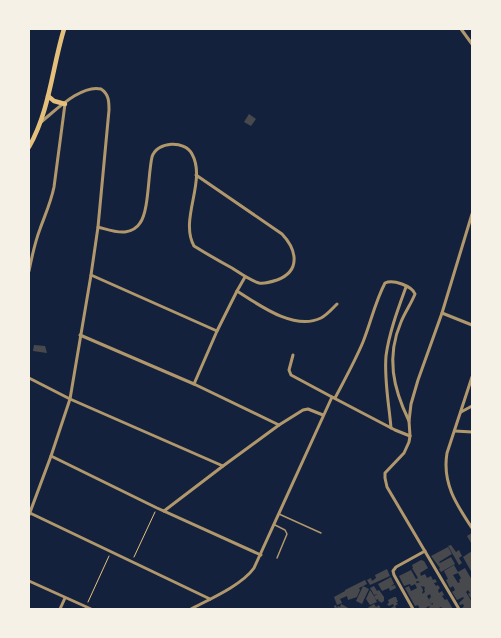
<svg xmlns="http://www.w3.org/2000/svg" width="501" height="638" font-family="'Nunito Sans',sans-serif">
	<style>
		.building { fill: #48494c; fill-rule: evenodd }
		.lines { fill: none; stroke-linecap: round; stroke-linejoin: round }
		.path { stroke: #e5c07b; stroke-width: 1 }
		.service { stroke: #b1986c; stroke-width: 1.5 }
		.minor { stroke: #b1986c; stroke-width: 3 }
		.secondary { stroke: #e5c07b; stroke-width: 4.5 }
	</style>
	<rect width="100%" height="100%" fill="#14213d"/>
	<g class="building">
		<polygon points="249,114 256,119 251,126 244,122"/>
		<polygon points="34,345 45,346 47,353 33,351"/>
		<polygon points="472,533 472,542 471,543 467,536"/>
		<polygon points="451,545 456,552 459,550 462,556 459,558 462,563 459,565 448,546"/>
		<polygon points="448,547 452,554 439,562 440,563 451,557 455,564 441,572 439,569 440,568 431,556"/>
		<polygon points="472,551 472,573 463,557"/>
		<path d="M421 560 424 561 428 568 420 573 421 576 425 574 427 578 431 576 433 580 435 579 437 582 434 583 436 586 438 585 440 588 438 590 439 593 442 591 444 595 442 596 445 600 447 599 453 609H440L442 608 441 607 437 609H426L430 607 429 606 424 609H420L418 605 415 606 405 588 409 586 411 591 417 588 415 584 420 582 417 581 416 582 417 583 411 586 410 584 404 586 399 576 411 570 416 579 418 578 412 568H413L412 565ZM421 586H422L423 587 424 586 425 589H424L425 592 422 594 423 590ZM430 594 431 597 429 599 431 604 433 603V604L432 605 427 596Z"/>
		<path d="M454 565 458 572 465 568 472 580V600L468 594 470 593 468 590 466 592 472 602V607L469 609H461L464 606 463 604 460 605 459 603 464 598 463 597 457 600 452 592 455 590 453 586 450 588 446 580 448 579 444 571ZM458 573 461 578 459 580 460 582 458 583 453 575Z"/>
		<polygon points="387,569 390,576 370,585 367,580 371,578 372,581 376,578 375,575"/>
		<polygon points="391,577 394,584 391,586 395,585 396,588 390,591 389,588 382,591 378,584"/>
		<polygon points="365,580 367,584 359,588 360,590 357,597 348,600 347,596 340,599 342,603 337,605 334,597 345,591 345,590"/>
		<polygon points="363,586 369,589 362,604 356,601"/>
		<polygon points="374,586 377,591 379,590 384,597 384,601 381,603 380,601 379,602 378,599 376,600 374,596 378,594 374,595 370,588"/>
		<polygon points="370,590 374,596 372,597 374,596 377,602 370,605 366,599"/>
		<polygon points="394,597 396,597 398,602 396,602 398,604 395,606 397,609 389,609 394,606 393,604 389,606 387,604 389,603 388,600"/>
		<polygon points="341,604 343,605 350,609 335,609 334,606 336,605 337,608 338,606 340,607"/>
		<polygon points="374,604 376,607 379,605 381,609 366,609"/>
	</g>
	<g class="lines">
		<g class="path">
			<polyline points="134,557 155,512"/>
			<polyline points="88,602 109,556"/>
		</g>
		<g class="service">
			<polyline points="279,514 321,533"/>
			<polyline points="275,525 285,530 287,534 277,558"/>
		</g>
		<g class="minor">
			<polyline points="461,29 472,44"/>
			<path d="M98 227C106 229 116 233 125 232 131 231 137 228 140 223 149 211 148 174 152 157 157 141 185 140 192 154 207 181 179 219 194 246 207 254 219 261 232 268 240 273 249 280 259 283 265 284 271 282 277 280 301 271 297 250 282 234L196 175"/>
			<path d="M29 271C32 256 35 242 40 229 45 215 51 202 54 187L65 104"/>
			<polyline points="91,275 217,331"/>
			<path d="M245 277 237 291C259 305 294 331 321 318 327 315 332 309 337 304"/>
			<polyline points="442,313 472,325"/>
			<polyline points="80,335 194,384 279,425"/>
			<polyline points="293,355 289,370 291,375 332,397"/>
			<path d="M472 377 447 453C442 483 456 504 472 528"/>
			<polyline points="29,378 70,399 223,466 279,425 303,410 308,409 323,415"/>
			<polyline points="194,384 217,331 237,291"/>
			<path d="M335 398C345 379 355 361 363 342 371 322 375 302 385 283 393 279 412 286 415 294 411 304 405 312 401 322 386 357 393 388 409 421"/>
			<polyline points="461,412 472,406"/>
			<path d="M391 428C389 404 384 380 386 356 389 333 398 309 406 287"/>
			<polyline points="455,431 472,432"/>
			<polyline points="51,456 157,508 261,555"/>
			<polyline points="164,511 223,466"/>
			<polyline points="30,513 210,599"/>
			<path d="M29 515 51 456 70 399 91 275 98 227 109 110C109 102 109 94 101 89 82 84 56 110 41 122"/>
			<polyline points="29,581 91,609"/>
			<polyline points="60,609 65,598"/>
			<path d="M191 609C210 599 242 585 254 568L332 397 395 430 410 436"/>
			<polyline points="413,609 394,575 393,571 396,567 425,551"/>
			<polyline points="459,609 387,487 385,478 385,473 404,453 409,442 410,436 409,421 411,404 418,380 442,313 472,214"/>
		</g>
		<g class="secondary">
			<polyline points="48,96 54,101 65,104"/>
			<path d="M29 147C50 110 52 68 64 29"/>
		</g>
	</g>
	<rect width="501" height="638" fill="none" stroke="#f6f1e7" stroke-width="60"/>
</svg>
